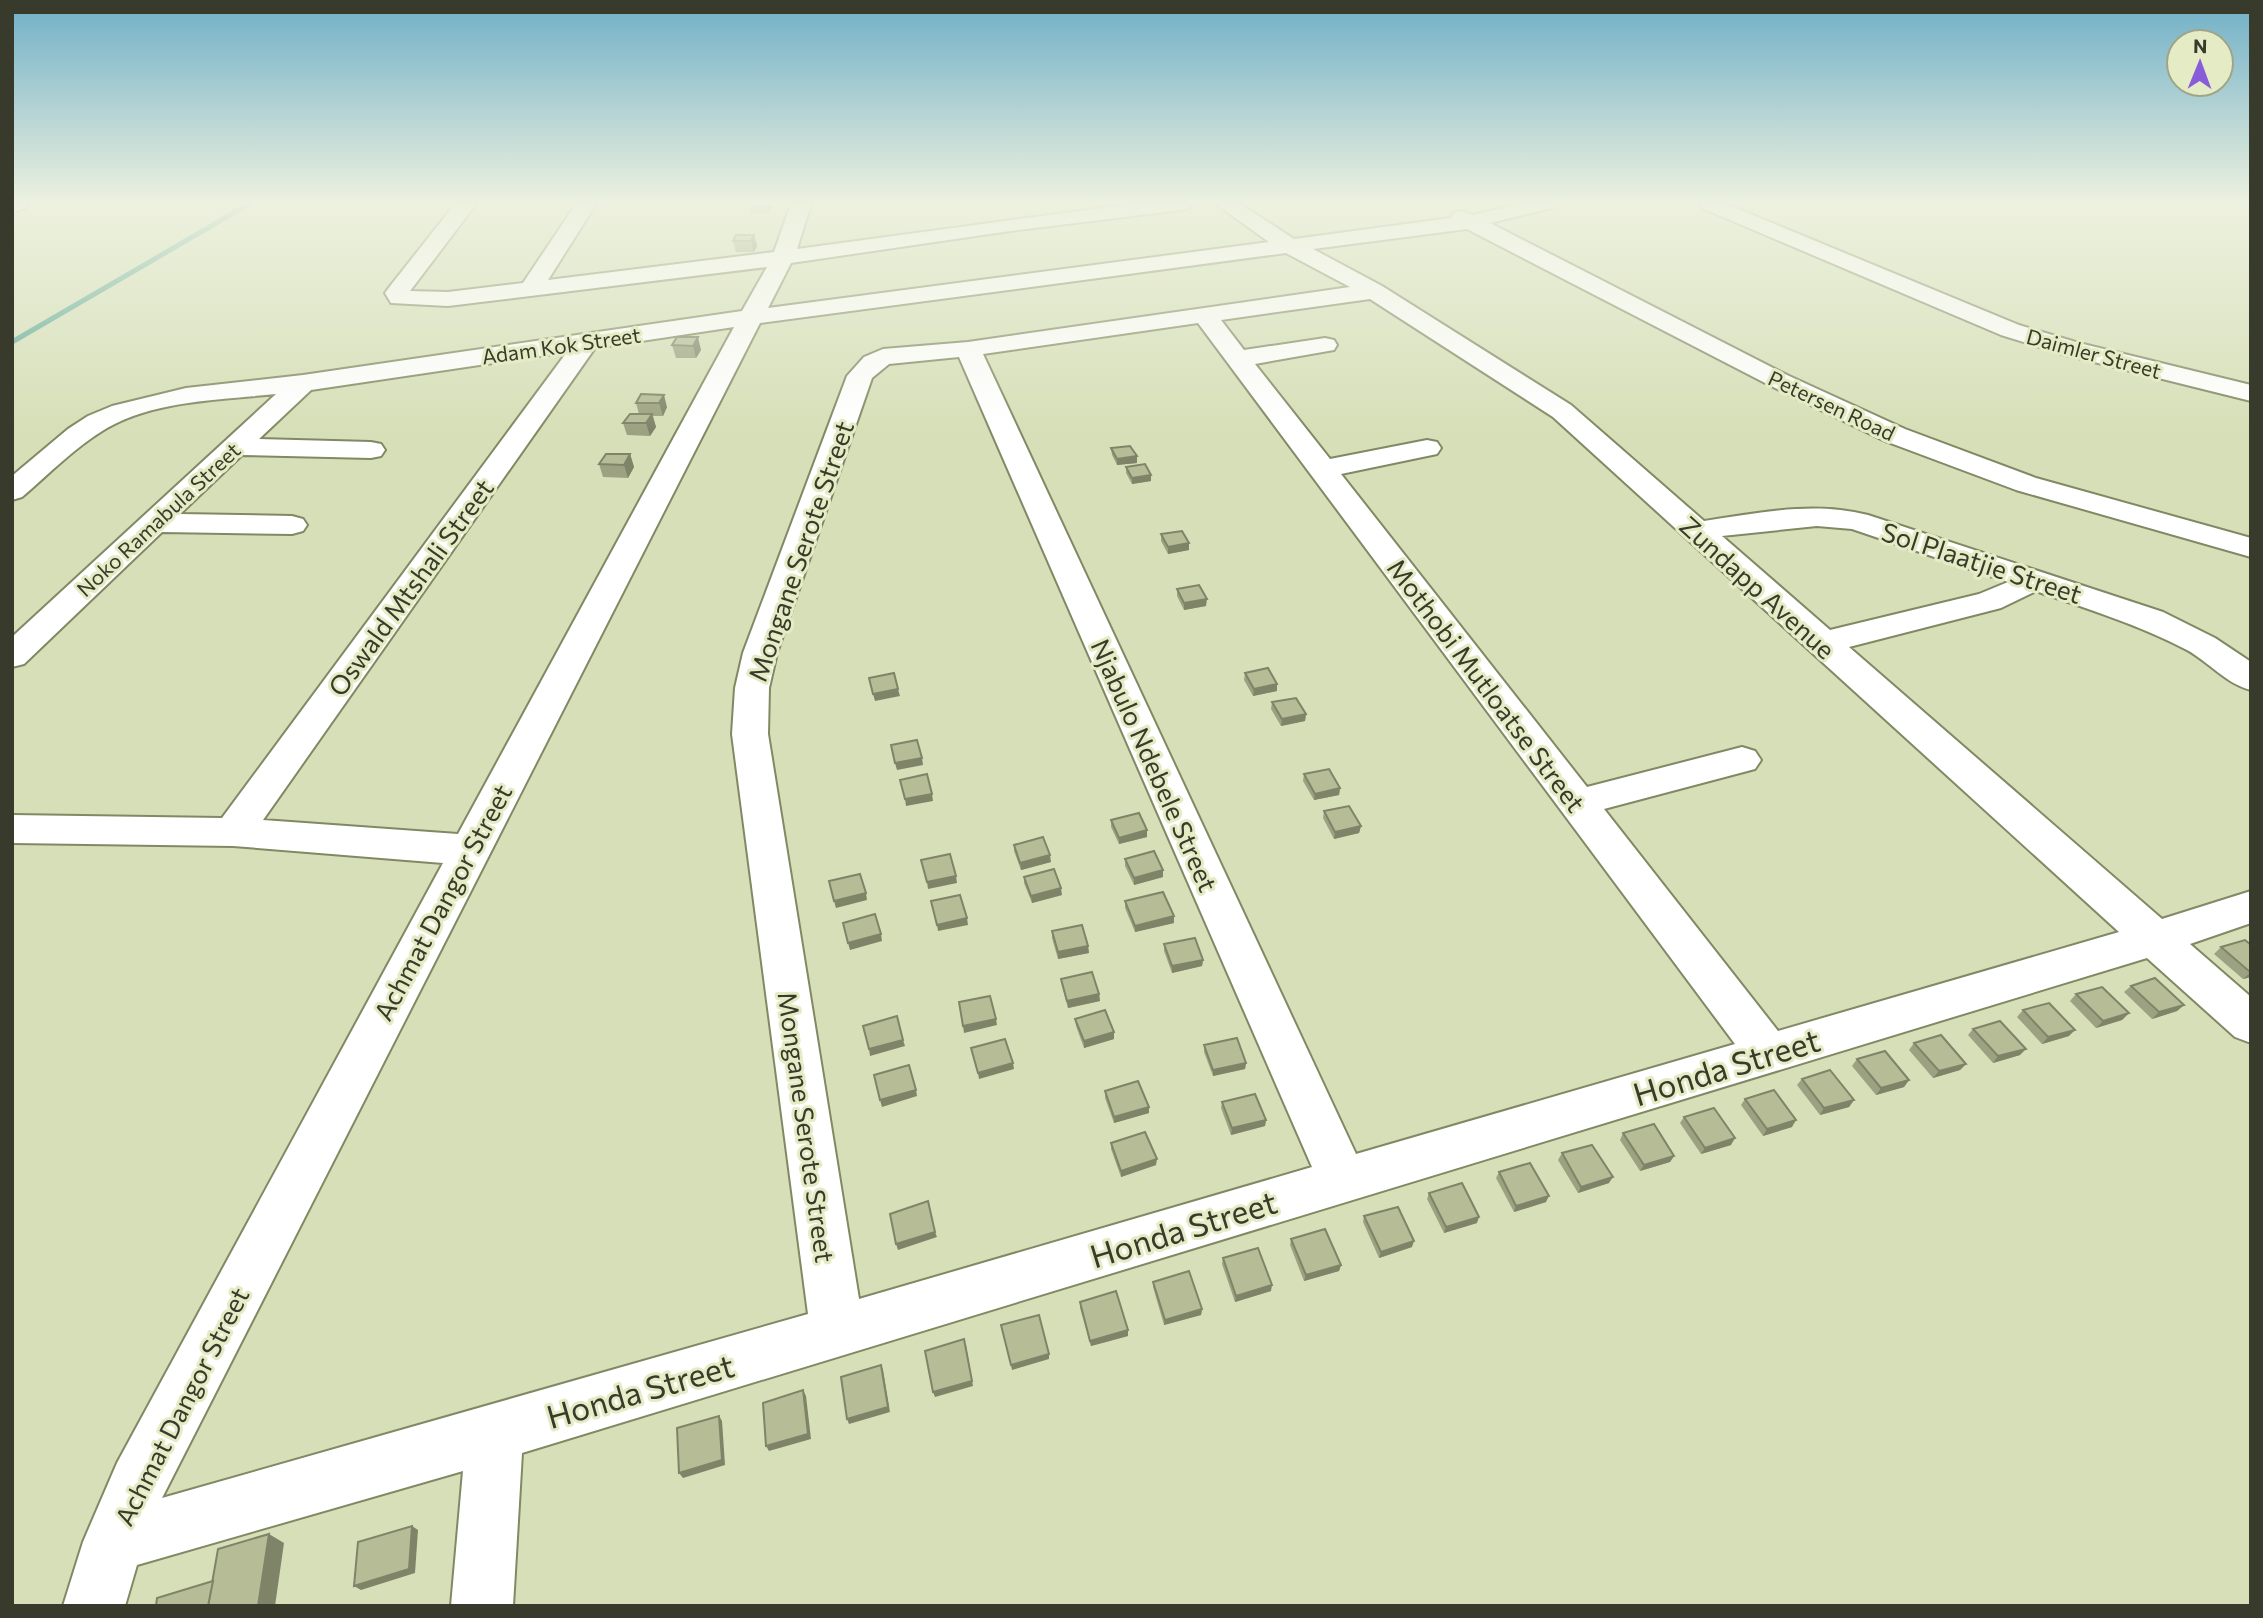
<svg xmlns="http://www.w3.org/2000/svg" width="2263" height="1618" font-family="Commissioner,sans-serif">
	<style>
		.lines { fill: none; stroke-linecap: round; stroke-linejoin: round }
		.stream { stroke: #5ba795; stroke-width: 5 }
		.minor-casing { stroke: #818864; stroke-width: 4 }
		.minor { fill: #fff; fill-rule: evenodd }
		.wall { fill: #9ca281 }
		.shaded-wall { fill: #7f8469 }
		.building { fill: #b5bc96; stroke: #7f8469; stroke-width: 2 }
		.labels { text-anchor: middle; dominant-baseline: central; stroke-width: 6; stroke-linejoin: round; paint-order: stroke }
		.far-street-label { font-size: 21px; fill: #383b2b; stroke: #e5ecc5 }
		.street-label { font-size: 26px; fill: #383b2b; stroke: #e5ecc5 }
		.near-street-label { font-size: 32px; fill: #383b2b; stroke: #e5ecc5 }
	</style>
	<rect width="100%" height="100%" fill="#d7dfb8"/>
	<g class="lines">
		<polyline class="stream" points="12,342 249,204"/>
		<defs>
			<g id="minor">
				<polygon points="12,204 28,204 25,208 12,213"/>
				<path d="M455 204H476L410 291 448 292 523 283 576 204H596L548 280 774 252 791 204H811L797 249 1132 204H1192L1189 208 1182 210 1010 231 791 263 768 308 1269 242 1216 204H1240L1294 239 1451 218 1454 213 1461 211 1473 215 1520 204H1555L1552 208 1490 223 1787 375 1905 429 2036 478 2251 538V557L2016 490 1885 441 1769 385 1467 229 1313 249 1382 286 1571 405 1704 521C1758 513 1813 501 1868 515L2163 612 2215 638 2251 662V690C2226 684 2209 662 2187 650 2139 625 2088 609 2036 591L2001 608 1849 647 2162 919 2251 891V923L2190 944 2251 997V1043L2235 1037 2147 958 522 1453 513 1606H451L463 1471 137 1565 125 1606H63L83 1542 117 1463 443 863 233 846 12 843V815L222 818 567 352 311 390 259 439 371 442 381 444 385 450 381 456 371 458 242 455 180 514 292 516 303 519 307 525 303 531 292 534 162 532 24 664 12 667V637L276 394C221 400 156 400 107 428 76 446 49 474 22 497L12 500V476L68 429 88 416 112 406 186 388 303 375 742 311 767 267 448 306 391 303 385 293 391 285ZM1286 253 1350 287 968 342 883 349 864 357 847 376 743 653 735 688 732 734 808 1314 162 1498 760 323ZM1370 299 1553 417 2119 932 1778 1031 1604 809 1755 769 1761 760 1755 751 1742 747 1587 787 1341 474 1437 454 1441 448 1437 442 1427 440 1330 459 1255 364 1334 350 1337 345 1334 340 1325 338 1244 350 1221 320ZM1198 323 1735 1044 1356 1154 983 354ZM734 327 458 834 263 820 595 348ZM959 357 1312 1167 859 1299 768 734 769 688 777 653 872 378 889 364ZM1817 526 1852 529 2008 582 1979 594 1830 630 1722 536Z"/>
				<polygon points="1699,204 1726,204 2019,325 2079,343 2251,385 2251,401 2062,354 2001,335 1702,208"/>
			</g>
		</defs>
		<use href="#minor" class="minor-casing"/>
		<use href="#minor" class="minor"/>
	</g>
	<g class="wall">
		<polygon points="749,204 771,204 772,208 768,213 751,213"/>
		<polygon points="754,235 757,246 754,252 736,252 733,241"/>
		<polygon points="677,337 701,350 696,358 676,358 672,345"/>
		<polygon points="641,394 667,407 663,416 653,416 656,427 650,436 627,435 623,423 639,414 636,403"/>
		<polygon points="1111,448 1137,463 1117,465 1112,455"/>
		<polygon points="630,454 634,467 628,478 603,477 599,464"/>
		<polygon points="1126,467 1151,475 1151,481 1132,484 1126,473"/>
		<polygon points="1161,534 1189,550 1168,554 1161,541"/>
		<polygon points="1177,589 1206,606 1184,610 1177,596"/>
		<polygon points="1245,673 1277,691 1253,696 1244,680"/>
		<polygon points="1272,702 1306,714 1305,721 1281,726 1271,709"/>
		<polygon points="1304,774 1340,788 1339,795 1314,800 1303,781"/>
		<polygon points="1324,811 1361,826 1359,833 1334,839 1323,818"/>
		<polygon points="1111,820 1147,830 1147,837 1119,844 1111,827"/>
		<polygon points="1014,845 1051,862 1021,870 1014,851"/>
		<polygon points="1125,859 1163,870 1163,877 1134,885 1125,866"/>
		<polygon points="1024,877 1062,895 1032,903 1024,883"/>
		<polygon points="1125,901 1174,916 1174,923 1135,932 1125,908"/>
		<polygon points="1052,931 1088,946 1089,953 1058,959 1052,938"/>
		<polygon points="1164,944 1203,960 1202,966 1172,973 1164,951"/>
		<polygon points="2251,945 2251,977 2243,979 2214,954 2221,947"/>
		<polygon points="1061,979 1099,994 1100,1001 1068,1008 1062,986"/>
		<polygon points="2131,986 2184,1005 2177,1011 2152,1019 2124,992"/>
		<polygon points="2076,994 2129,1013 2122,1020 2096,1028 2070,1001"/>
		<polygon points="2023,1010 2069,1036 2042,1044 2017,1017"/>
		<polygon points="1075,1019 1114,1039 1084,1048 1076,1026"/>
		<polygon points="1973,1029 2020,1055 1993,1063 1968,1035"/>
		<polygon points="1914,1043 1966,1064 1960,1070 1933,1078 1909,1050"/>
		<polygon points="1204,1045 1246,1063 1245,1069 1213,1076 1204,1052"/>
		<polygon points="1857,1059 1909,1080 1904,1087 1876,1095 1852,1066"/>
		<polygon points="1802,1079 1854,1100 1849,1107 1820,1115 1797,1085"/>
		<polygon points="1105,1091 1149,1113 1114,1123 1105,1098"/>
		<polygon points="1745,1099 1792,1127 1763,1136 1741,1105"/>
		<polygon points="1222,1102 1266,1120 1265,1126 1231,1135 1221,1108"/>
		<polygon points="1684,1117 1731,1145 1701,1154 1680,1123"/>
		<polygon points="1623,1133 1674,1156 1670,1162 1640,1171 1620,1140"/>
		<polygon points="1111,1143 1156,1165 1121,1177 1111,1149"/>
		<polygon points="1562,1153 1609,1183 1578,1193 1558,1160"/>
		<polygon points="1499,1172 1546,1202 1514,1212 1496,1178"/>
		<polygon points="1429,1193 1477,1223 1444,1233 1427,1199"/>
		<polygon points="1364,1216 1412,1247 1379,1258 1363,1222"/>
		<polygon points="1291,1239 1341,1265 1339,1271 1304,1281 1290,1245"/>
		<polygon points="1223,1258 1271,1291 1235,1302 1222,1264"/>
		<polygon points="1153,1282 1202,1309 1201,1315 1164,1325 1153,1287"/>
		<polygon points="1080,1302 1128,1330 1128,1336 1091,1346 1080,1308"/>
	</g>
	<g class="shaded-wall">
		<polygon points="766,204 771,204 772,208 768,213"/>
		<polygon points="754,235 757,246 754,252 751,241"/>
		<polygon points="698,337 701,350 696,358 693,346"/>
		<polygon points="664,395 667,407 663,416 659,403"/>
		<polygon points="652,414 656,427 650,436 646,423"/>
		<polygon points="630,454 634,467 628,478 624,465"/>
		<polygon points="1137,456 1137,463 1117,465 1117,459"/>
		<polygon points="1151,475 1151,481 1132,484 1132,478"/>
		<polygon points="1189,543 1189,550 1168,554 1168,547"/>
		<polygon points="1207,599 1206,606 1184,610 1184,603"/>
		<polygon points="1277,684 1277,691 1253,696 1254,689"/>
		<polygon points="898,689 900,696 875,701 873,694"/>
		<polygon points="1306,714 1305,721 1281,726 1282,719"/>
		<polygon points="922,758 923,765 897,770 895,763"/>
		<polygon points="1340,788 1339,795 1314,800 1315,794"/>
		<polygon points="932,794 933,801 906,806 905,799"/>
		<polygon points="1361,826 1359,833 1334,839 1335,832"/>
		<polygon points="1147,830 1147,837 1119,844 1119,838"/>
		<polygon points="1050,855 1051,862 1021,870 1020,863"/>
		<polygon points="1163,870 1163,877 1134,885 1134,878"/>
		<polygon points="956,876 957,883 928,889 927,882"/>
		<polygon points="1061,888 1062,895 1032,903 1031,896"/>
		<polygon points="866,893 867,900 836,908 834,901"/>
		<polygon points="1174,916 1174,923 1135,932 1135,926"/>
		<polygon points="967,918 968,925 938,931 937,925"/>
		<polygon points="881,934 882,941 850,950 848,943"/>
		<polygon points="1088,946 1089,953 1058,959 1058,952"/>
		<polygon points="1203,960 1202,966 1172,973 1172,966"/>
		<polygon points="2251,972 2251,977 2243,979"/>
		<polygon points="1099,994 1100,1001 1068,1008 1067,1001"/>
		<polygon points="2184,1005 2177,1011 2152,1019 2159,1012"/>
		<polygon points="2129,1013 2122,1020 2096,1028 2103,1021"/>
		<polygon points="996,1019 997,1025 964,1033 963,1026"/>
		<polygon points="2075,1030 2069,1036 2042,1044 2048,1037"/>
		<polygon points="1114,1032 1114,1039 1084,1048 1084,1041"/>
		<polygon points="903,1040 905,1046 870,1056 869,1049"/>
		<polygon points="2026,1049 2020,1055 1993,1063 1998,1056"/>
		<polygon points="1013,1063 1014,1069 979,1079 978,1073"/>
		<polygon points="1246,1063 1245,1069 1213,1076 1213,1070"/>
		<polygon points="1966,1064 1960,1070 1933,1078 1939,1071"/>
		<polygon points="1909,1080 1904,1087 1876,1095 1881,1088"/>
		<polygon points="916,1090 917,1096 882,1107 880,1100"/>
		<polygon points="1854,1100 1849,1107 1820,1115 1824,1108"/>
		<polygon points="1149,1107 1149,1113 1114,1123 1114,1117"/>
		<polygon points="1266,1120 1265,1126 1231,1135 1232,1128"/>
		<polygon points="1796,1120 1792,1127 1763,1136 1767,1129"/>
		<polygon points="1735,1138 1731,1145 1701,1154 1705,1148"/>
		<polygon points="1674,1156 1670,1162 1640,1171 1644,1165"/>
		<polygon points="1157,1159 1156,1165 1121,1177 1121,1171"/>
		<polygon points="1613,1177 1609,1183 1578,1193 1581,1187"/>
		<polygon points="1549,1196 1546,1202 1514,1212 1516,1206"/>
		<polygon points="1479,1217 1477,1223 1444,1233 1446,1227"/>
		<polygon points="935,1232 937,1237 898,1250 896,1244"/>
		<polygon points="1414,1241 1412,1247 1379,1258 1381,1252"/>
		<polygon points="1341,1265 1339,1271 1304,1281 1306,1275"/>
		<polygon points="1272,1285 1271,1291 1235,1302 1236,1296"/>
		<polygon points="1202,1309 1201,1315 1164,1325 1165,1320"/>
		<polygon points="1128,1330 1128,1336 1091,1346 1090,1341"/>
		<polygon points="966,1345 973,1386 935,1397 933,1392"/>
		<polygon points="1049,1354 1049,1359 1012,1370 1011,1365"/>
		<polygon points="881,1365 883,1370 890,1412 849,1424 847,1419"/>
		<polygon points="803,1390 806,1396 811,1439 769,1451 766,1446"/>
		<polygon points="719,1416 722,1421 725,1465 683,1478 679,1473"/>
		<polygon points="412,1526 418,1530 415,1573 361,1590 354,1586"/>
		<polygon points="269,1534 284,1543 275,1606 258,1606"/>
	</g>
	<g class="building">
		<polygon points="736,235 754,235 751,241 733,241"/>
		<polygon points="677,337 698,337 693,346 672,345"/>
		<polygon points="641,394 664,395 659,403 636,403"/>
		<polygon points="630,414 652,414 646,423 623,423"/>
		<polygon points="1130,446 1137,456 1117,459 1111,448"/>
		<polygon points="606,454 630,454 624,465 599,464"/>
		<polygon points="1145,464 1151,475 1132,478 1126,467"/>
		<polygon points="1182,531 1189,543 1168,547 1161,534"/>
		<polygon points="1199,585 1207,599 1184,603 1177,589"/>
		<polygon points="1268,668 1277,684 1254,689 1245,673"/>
		<polygon points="894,673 898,689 873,694 869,678"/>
		<polygon points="1296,698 1306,714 1282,719 1272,702"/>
		<polygon points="917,740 922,758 895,763 891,745"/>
		<polygon points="1329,769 1340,788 1315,794 1304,774"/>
		<polygon points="927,774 932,794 905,799 900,780"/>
		<polygon points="1349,806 1361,826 1335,832 1324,811"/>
		<polygon points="1139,813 1147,830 1119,838 1111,820"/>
		<polygon points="1043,837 1050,855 1020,863 1014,845"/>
		<polygon points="1154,851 1163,870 1134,878 1125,859"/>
		<polygon points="950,854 956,876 927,882 921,860"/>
		<polygon points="1054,869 1061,888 1031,896 1024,877"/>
		<polygon points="860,874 866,893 834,901 829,881"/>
		<polygon points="1163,892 1174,916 1135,926 1125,901"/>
		<polygon points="960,895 967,918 937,925 931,901"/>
		<polygon points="875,914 881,934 848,943 843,923"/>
		<polygon points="1082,925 1088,946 1058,952 1052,931"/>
		<polygon points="1195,938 1203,960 1172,966 1164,944"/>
		<polygon points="2245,940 2251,945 2250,972 2221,947"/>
		<polygon points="1092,972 1099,994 1067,1001 1061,979"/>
		<polygon points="2155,978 2184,1005 2159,1012 2131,986"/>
		<polygon points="2102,987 2129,1013 2103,1021 2076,994"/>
		<polygon points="990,996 996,1019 963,1026 959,1002"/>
		<polygon points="2049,1003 2075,1030 2048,1037 2023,1010"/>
		<polygon points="1105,1010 1114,1032 1084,1041 1075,1019"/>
		<polygon points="897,1016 903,1040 869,1049 863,1026"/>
		<polygon points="2000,1021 2026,1049 1998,1056 1973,1029"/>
		<polygon points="1941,1035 1966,1064 1939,1071 1914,1043"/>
		<polygon points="1237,1038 1246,1063 1213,1070 1204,1045"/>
		<polygon points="1005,1039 1013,1063 978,1073 971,1048"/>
		<polygon points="1885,1051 1909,1080 1881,1088 1857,1059"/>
		<polygon points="909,1065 916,1090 880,1100 874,1075"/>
		<polygon points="1830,1070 1854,1100 1824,1108 1802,1079"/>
		<polygon points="1138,1081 1149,1107 1114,1117 1105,1091"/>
		<polygon points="1774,1090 1796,1120 1767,1129 1745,1099"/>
		<polygon points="1255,1094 1266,1120 1232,1128 1222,1102"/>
		<polygon points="1714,1108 1735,1138 1705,1148 1684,1117"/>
		<polygon points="1654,1124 1674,1156 1644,1165 1623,1133"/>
		<polygon points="1145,1132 1157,1159 1121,1171 1111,1143"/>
		<polygon points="1592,1145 1613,1177 1581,1187 1562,1153"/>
		<polygon points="1530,1163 1549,1196 1516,1206 1499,1172"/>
		<polygon points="1462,1183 1479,1217 1446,1227 1429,1193"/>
		<polygon points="928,1201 935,1232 896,1244 890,1214"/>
		<polygon points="1398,1207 1414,1241 1381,1252 1364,1216"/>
		<polygon points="1325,1229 1341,1265 1306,1275 1291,1239"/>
		<polygon points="1258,1248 1272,1285 1236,1296 1223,1258"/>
		<polygon points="1189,1271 1202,1309 1165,1320 1153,1282"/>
		<polygon points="1116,1291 1128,1330 1090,1341 1080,1302"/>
		<polygon points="1039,1315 1049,1354 1011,1365 1001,1325"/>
		<polygon points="964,1339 972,1381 933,1392 925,1351"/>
		<polygon points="881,1365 888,1407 847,1419 841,1377"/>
		<polygon points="803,1390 808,1434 766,1446 763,1403"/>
		<polygon points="719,1416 722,1460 679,1473 677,1428"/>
		<polygon points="412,1526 409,1569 354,1586 358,1542"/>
		<polygon points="269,1534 258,1606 208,1606 218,1549"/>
		<polygon points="213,1581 208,1606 156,1606 157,1598"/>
	</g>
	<linearGradient id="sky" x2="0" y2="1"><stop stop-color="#6fafc7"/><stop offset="0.47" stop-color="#edf1df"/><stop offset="1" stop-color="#edf1df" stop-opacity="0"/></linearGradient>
	<rect width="2263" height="430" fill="url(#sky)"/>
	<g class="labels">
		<g class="far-street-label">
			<text transform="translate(561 345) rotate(-8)">Adam Kok Street</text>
			<text transform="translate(2094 353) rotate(15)">Daimler Street</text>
			<text transform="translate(1832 405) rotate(25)">Petersen Road</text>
			<text transform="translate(158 519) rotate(-43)">Noko Ramabula Street</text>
		</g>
		<g class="street-label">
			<text transform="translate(800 551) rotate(-71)">Mongane Serote Street</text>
			<text transform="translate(1982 562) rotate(18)">Sol Plaatjie Street</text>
			<text transform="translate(410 587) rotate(-54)">Oswald Mtshali Street</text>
			<text transform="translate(1758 587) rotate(42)">Zundapp Avenue</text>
			<text transform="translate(1487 685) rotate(53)">Mothobi Mutloatse Street</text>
			<text transform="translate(1155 765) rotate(66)">Njabulo Ndebele Street</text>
			<text transform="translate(442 902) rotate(-62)">Achmat Dangor Street</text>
			<text transform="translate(807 1127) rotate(82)">Mongane Serote Street</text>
			<text transform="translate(181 1406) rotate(-63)">Achmat Dangor Street</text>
		</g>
		<g class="near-street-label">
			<text transform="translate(1726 1066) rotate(-17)">Honda Street</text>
			<text transform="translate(1183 1228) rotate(-17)">Honda Street</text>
			<text transform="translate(640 1390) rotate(-16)">Honda Street</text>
		</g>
	</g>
	<rect width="2263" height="1618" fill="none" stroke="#383b2b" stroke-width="28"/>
	<g transform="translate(2200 63) rotate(1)"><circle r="33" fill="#e5ecc5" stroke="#a0a587" stroke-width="2"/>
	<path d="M0-5L12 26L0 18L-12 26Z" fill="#885ed8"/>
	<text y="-10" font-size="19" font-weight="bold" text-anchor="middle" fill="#383b2b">N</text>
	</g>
</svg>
